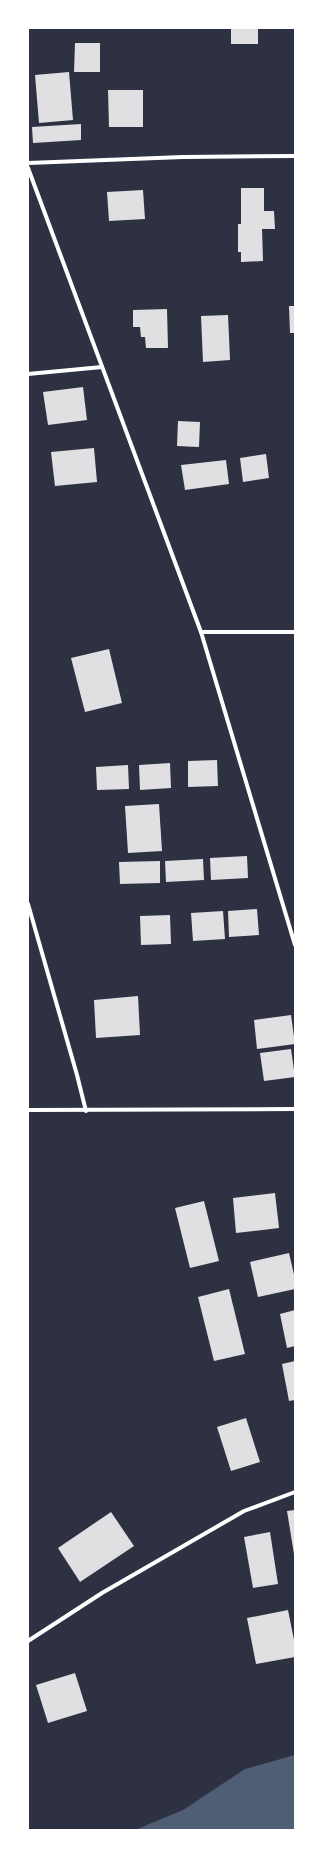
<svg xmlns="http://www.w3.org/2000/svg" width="323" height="1858" font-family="'Roboto Serif',serif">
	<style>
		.water { fill: #4f5d75 }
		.building { fill: #e0e0e3 }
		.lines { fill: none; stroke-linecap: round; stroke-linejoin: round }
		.minor { stroke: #fff; stroke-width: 4 }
	</style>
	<rect width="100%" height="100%" fill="#2d3142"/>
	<polygon class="water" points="295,1755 295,1830 135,1830 183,1810 245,1769"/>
	<g class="building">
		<rect x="231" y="28" width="27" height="16"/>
		<polygon points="75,43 100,43 100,72 74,72"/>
		<polygon points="69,72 73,120 39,123 35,75"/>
		<polygon points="108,90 143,90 143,127 109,127"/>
		<polygon points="81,124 81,140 33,143 32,127"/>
		<polygon points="241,188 264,188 264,211 274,211 275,229 262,229 263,261 241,262 241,252 238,252 238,224 241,224"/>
		<polygon points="143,190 145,219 109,221 107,192"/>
		<polygon points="289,306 295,306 295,333 290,333"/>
		<polygon points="167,309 168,348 146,348 145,337 141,337 140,327 133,327 133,310"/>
		<polygon points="228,315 230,360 203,362 201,316"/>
		<polygon points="83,387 87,420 48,425 43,392"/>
		<polygon points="178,421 200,422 199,447 177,446"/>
		<polygon points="94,448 97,482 55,486 51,452"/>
		<polygon points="266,454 269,478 243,482 240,458"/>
		<polygon points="226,460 229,484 185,490 181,465"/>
		<polygon points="109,649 122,703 85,712 71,658"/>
		<polygon points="217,760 218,786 188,787 188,761"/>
		<polygon points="170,763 171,788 140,790 139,765"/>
		<polygon points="128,765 129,789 97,790 96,767"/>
		<polygon points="159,804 162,851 128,853 125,806"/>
		<polygon points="247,856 248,878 211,880 210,858"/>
		<polygon points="203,859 204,880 166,882 165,861"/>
		<polygon points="160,861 160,883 120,884 119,862"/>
		<polygon points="257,909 259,935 229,937 228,911"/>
		<polygon points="223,911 225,939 193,941 191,913"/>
		<polygon points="170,915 171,944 141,945 140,916"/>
		<polygon points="138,996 140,1035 96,1038 94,1000"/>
		<polygon points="291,1015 295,1044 257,1049 254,1020"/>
		<polygon points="291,1049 295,1077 264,1081 260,1053"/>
		<polygon points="275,1193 279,1228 236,1233 233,1198"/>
		<polygon points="204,1201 219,1261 190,1268 175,1208"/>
		<polygon points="289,1253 295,1279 295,1289 258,1297 250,1262"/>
		<polygon points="229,1289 245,1354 214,1361 198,1297"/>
		<polygon points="295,1310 295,1346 287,1348 280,1314"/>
		<polygon points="295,1361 295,1400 289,1401 282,1364"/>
		<polygon points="246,1418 260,1462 231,1471 217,1427"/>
		<polygon points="295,1510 295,1554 294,1554 287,1511"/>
		<polygon points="111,1512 134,1546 80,1582 58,1548"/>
		<polygon points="270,1532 278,1584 253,1588 244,1537"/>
		<polygon points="288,1610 295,1645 295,1657 256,1664 247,1618"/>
		<polygon points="75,1673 87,1711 48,1723 36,1685"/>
	</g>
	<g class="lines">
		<g class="minor">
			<polyline points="28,163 183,157 295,156"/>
			<polyline points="28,168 201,632 295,945"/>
			<polyline points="28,374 102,367"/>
			<polyline points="201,632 295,632"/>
			<polyline points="28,904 77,1075 86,1111"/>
			<polyline points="28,1110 295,1109"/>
			<polyline points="28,1641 102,1593 244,1511 295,1492"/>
		</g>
	</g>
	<rect width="323" height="1858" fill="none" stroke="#ffffff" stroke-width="58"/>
</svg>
